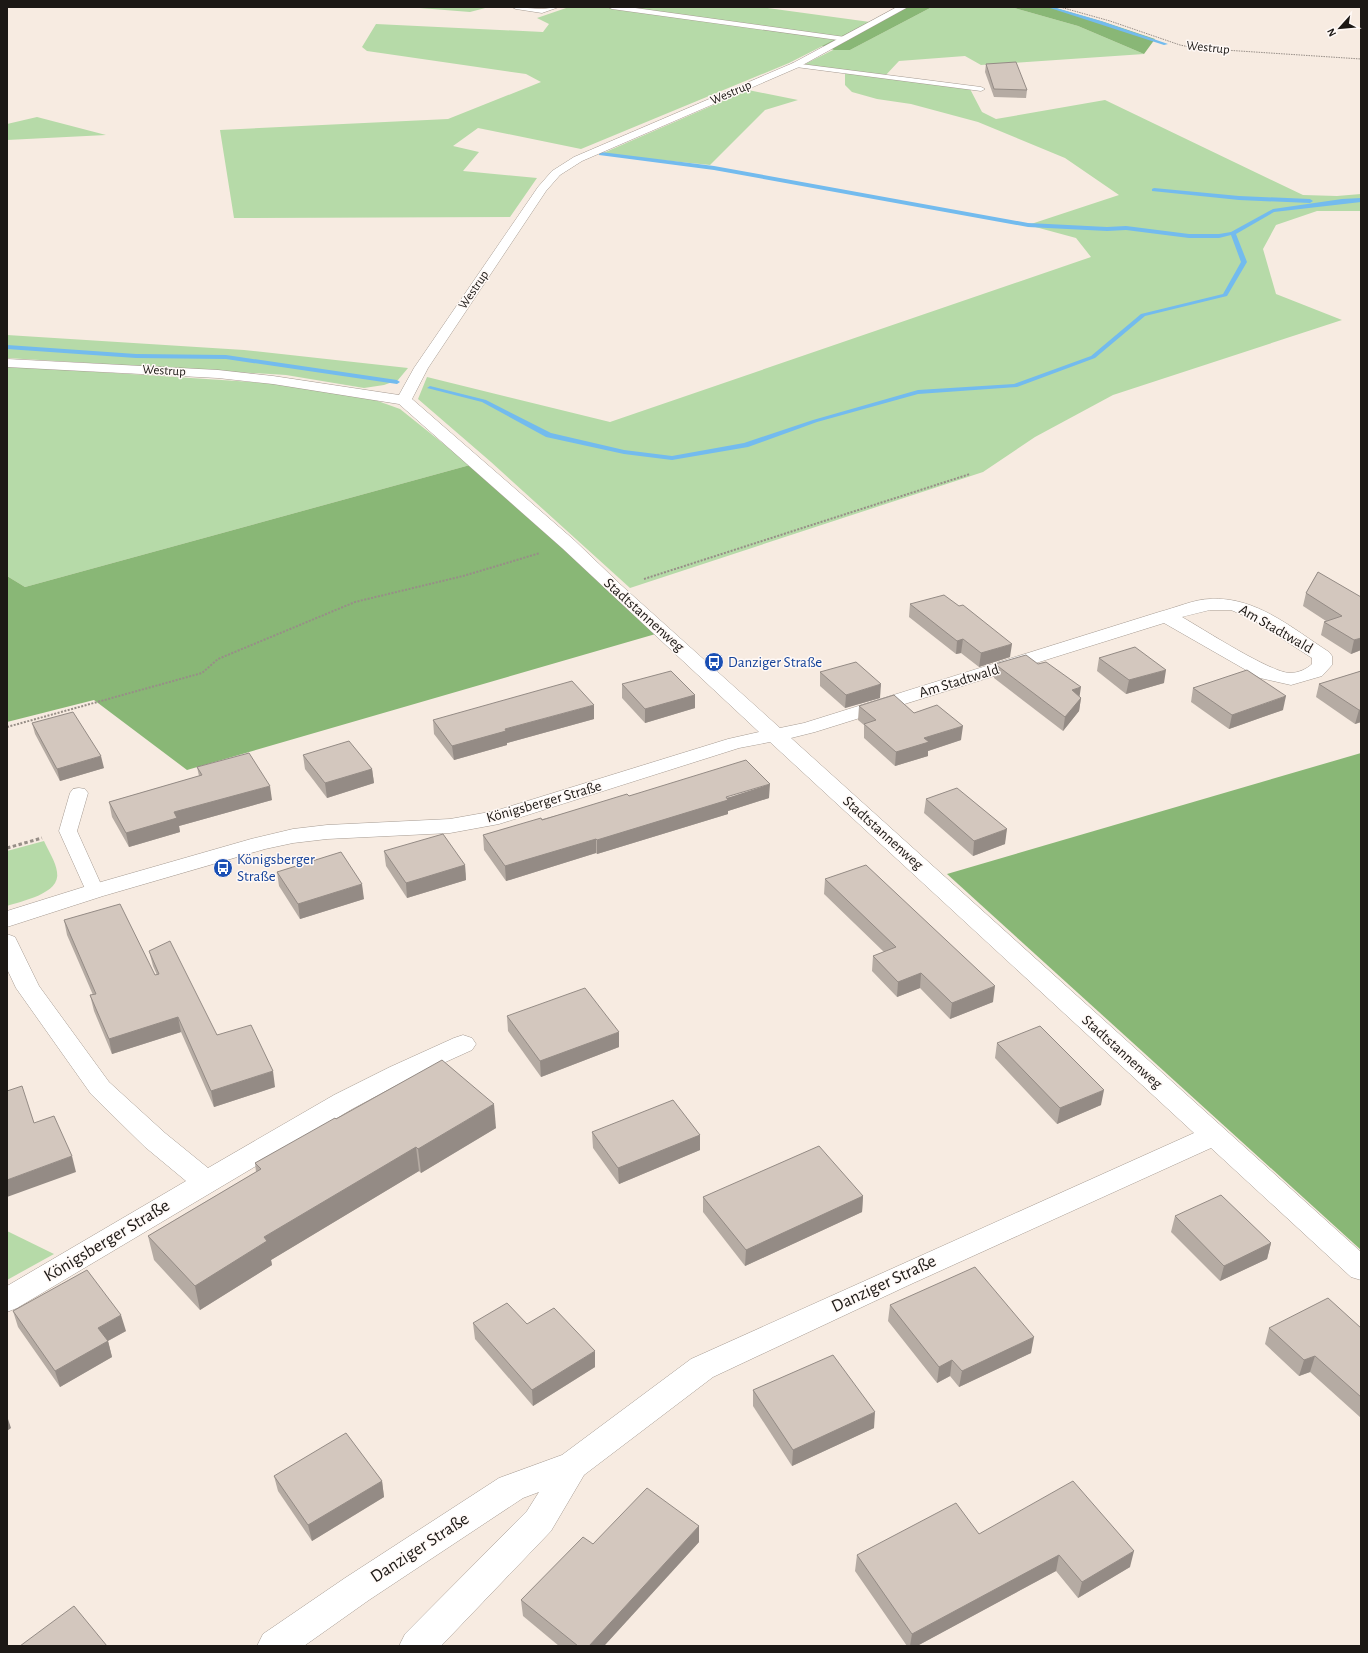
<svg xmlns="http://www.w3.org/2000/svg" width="1368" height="1653" font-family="'Alegreya Sans',sans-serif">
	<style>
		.green { fill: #b6daa8 }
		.forest { fill: #89b776 }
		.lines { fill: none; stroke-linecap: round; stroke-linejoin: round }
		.stream { fill: #73bbee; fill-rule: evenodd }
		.service-casing { stroke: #a69b92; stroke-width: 1 }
		.minor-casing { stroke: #a69b92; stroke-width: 1 }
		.path-far2 { stroke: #978e87; stroke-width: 1; stroke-dasharray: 1.5 1; stroke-linecap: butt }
		.path-far1 { stroke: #978e87; stroke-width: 2; stroke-dasharray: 2 1.5; stroke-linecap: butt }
		.path { stroke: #978e87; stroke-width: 3; stroke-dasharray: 3.5 2.5; stroke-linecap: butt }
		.service { fill: #fff; fill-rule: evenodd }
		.minor { fill: #fff; fill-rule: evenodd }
		.wall { fill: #b5aba3 }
		.shaded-wall { fill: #948b85 }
		.building { fill: #d3c7be; stroke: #948b85 }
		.labels { text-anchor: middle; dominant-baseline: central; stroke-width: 3; stroke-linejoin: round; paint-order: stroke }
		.far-street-label { font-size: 13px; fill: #1c1815; stroke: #fff9f6 }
		.street-label { font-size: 15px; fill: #1c1815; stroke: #fff9f6 }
		.transit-label { font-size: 15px; fill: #164399; stroke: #fff9f6; text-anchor: start }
		.near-street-label { font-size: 18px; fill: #1c1815; stroke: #fff9f6 }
	</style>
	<rect width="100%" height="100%" fill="#f7ebe1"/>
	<g class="green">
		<polygon points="407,7 489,7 470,12"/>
		<polygon points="569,7 760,7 870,22 789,63 581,149 478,128 453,146 479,152 463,171 537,178 510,217 234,218 220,130 448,119 541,82 526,74 367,51 362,47 376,24 543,32 549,24 537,18"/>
		<polygon points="932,7 1011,7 1078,26 1144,54 981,65 965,56 899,61 884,77 970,89 982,112 996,119 1105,100 1303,195 1337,196 1361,194 1361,211 1317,211 1276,225 1263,249 1276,294 1342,320 1113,395 1035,437 983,472 630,588 491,462 418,399 427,377 610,422 1091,257 1076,238 1028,225 1119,195 1065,158 978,122 911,104 877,99 852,92 845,85 845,72 801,66 833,50 850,50"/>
		<polygon points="748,90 798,100 765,110 710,165 601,154"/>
		<polygon points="37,117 106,135 7,140 7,124"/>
		<polygon points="7,335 244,350 408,368 398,380 384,385 364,388 286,375 7,358"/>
		<polygon points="7,366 268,383 375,400 400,409 470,465 25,587 7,576"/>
		<path d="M44 841C48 850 56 862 57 872 61 894 21 901 7 906V851Z"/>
		<polygon points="7,1231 54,1254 7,1280"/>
	</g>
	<g class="forest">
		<polygon points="899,7 932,7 850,50 834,50 822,46"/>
		<polygon points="1011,7 1052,7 1104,22 1155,39 1144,54 1078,26"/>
		<polygon points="470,465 659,633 187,770 94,700 7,722 7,576 25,587"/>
		<polygon points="1361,753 1361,1250 947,874"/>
	</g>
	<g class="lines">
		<g class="stream">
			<polygon points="1047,7 1053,7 1101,21 1168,44 1164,45"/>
			<polygon points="601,152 714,166 1028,223 1107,227 1126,226 1189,234 1219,234 1231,232 1273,209 1342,199 1361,198 1361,202 1274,212 1236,234 1247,262 1227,296 1145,316 1095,358 1017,387 918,394 817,422 748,447 672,460 624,454 546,437 482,402 427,388 430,386 486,400 551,433 624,450 672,456 744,443 813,420 918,390 1014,384 1091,356 1141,314 1223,294 1241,262 1231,235 1219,238 1189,238 1126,230 1107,231 1028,227 714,170 599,155 599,153"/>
			<polygon points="1154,188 1239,196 1310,199 1313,201 1310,203 1239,200 1152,191 1152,189"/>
			<polygon points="7,345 136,354 226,355 397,380 400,382 397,384 226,359 136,358 7,349"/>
		</g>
		<defs>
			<g id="service">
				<polygon points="512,7 542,9 559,7 542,13 516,9"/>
				<polygon points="608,7 628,7 845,37 849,39 845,41 612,9"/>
				<polygon points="793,63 981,87 985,89 981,91 796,67 792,65"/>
				<polygon points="79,788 85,789 88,793 77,831 104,891 102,895 95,897 88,895 86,891 59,831 70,793 73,789"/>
			</g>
			<g id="minor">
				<path d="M897 7H908L799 67 582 161 560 175 546 191 428 368 412 399 574 540 621 585 780 728 804 723 1159 612C1175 608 1195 599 1210 599 1256 596 1293 629 1329 652L1332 656V665L1322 676 1291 685 1260 678 1164 623 815 732 791 738 1361 1252V1280L1351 1277 1211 1148 909 1285 713 1377 584 1475 551 1531 441 1646H399L405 1634 527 1511 539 1492 523 1498 369 1600 304 1646H257L263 1634 345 1578 499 1478 562 1455 691 1359 1194 1133 770 742 739 748 499 824 450 833 327 839 293 843 265 849 103 896 7 927V911L87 886 251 839 293 829 327 825 450 819 495 811 728 739 759 732 562 548 399 404 273 384 218 378 7 367V359L218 370 273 376 399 395 414 368 538 187 552 171 574 157 793 63ZM1210 610H1231L1250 618 1312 658V664C1307 669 1298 673 1290 673 1271 673 1203 629 1182 617Z"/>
				<polygon points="7,934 15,937 39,986 109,1082 165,1133 208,1168 334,1095 390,1067 454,1038 463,1035 472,1038 476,1044 472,1050 408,1079 352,1109 17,1308 7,1312 7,1286 186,1181 145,1147 91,1094 16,988 7,969"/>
			</g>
		</defs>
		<use href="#service" class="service-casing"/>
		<use href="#minor" class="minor-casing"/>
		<polyline class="path-far2" points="1060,7 1110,21 1180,45 1194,48 1361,59"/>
		<g class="path-far1">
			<polyline points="644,579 970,474"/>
			<polyline points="7,727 202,673 218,659 355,602 463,576 540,553"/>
		</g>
		<polyline class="path" points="7,848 42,838"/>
		<use href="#service" class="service"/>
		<use href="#minor" class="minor"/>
	</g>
	<g class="wall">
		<polygon points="986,64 1027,90 1026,98 994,97 985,72"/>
		<polygon points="1318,572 1361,650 1351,654 1321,635 1324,622 1326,621 1303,606 1306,593"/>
		<polygon points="910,604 1010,657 979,667 961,653 956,654 909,617"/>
		<polygon points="1099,658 1164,683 1126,694 1097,671"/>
		<polygon points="995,664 1038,664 1081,698 1079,711 1063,731 994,678"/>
		<polygon points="1361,671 1361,722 1355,724 1316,697 1319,684"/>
		<polygon points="820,672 880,698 845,708 820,686"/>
		<polygon points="622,684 695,695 695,708 645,723 622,698"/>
		<polygon points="1193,688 1283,710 1229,729 1191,702"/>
		<polygon points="859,706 914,713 961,740 928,751 928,756 895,766 864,738 864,725 858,720"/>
		<polygon points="594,719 507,743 507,745 454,760 434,734 433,720"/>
		<polygon points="32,723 104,768 60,781 35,734"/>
		<polygon points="303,755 372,769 374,783 327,798 305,769"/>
		<polygon points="197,767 272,800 179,826 180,832 129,847 112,817 109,802 199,776"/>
		<polygon points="629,796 769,798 728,811 728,814 597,854 596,853 506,881 484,850 483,835"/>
		<polygon points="926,799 1005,844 973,856 924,813"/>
		<polygon points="384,851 465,865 466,880 407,898 386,866"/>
		<polygon points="277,872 364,899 300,919 279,886"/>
		<polygon points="825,879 993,1002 950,1019 920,988 897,997 872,971 873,956 884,952 824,894"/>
		<polygon points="64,920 155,975 157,975 153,966 149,951 217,1035 275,1087 214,1107 181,1032 112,1054 94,1011 90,995 93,995 67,935"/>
		<polygon points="507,1016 619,1047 541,1077 508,1031"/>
		<polygon points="997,1043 1101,1105 1057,1124 995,1058"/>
		<polygon points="336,1119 496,1128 421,1173 419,1171 271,1260 272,1265 200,1310 154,1260 148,1236 256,1172 255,1163"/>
		<polygon points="592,1132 700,1135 700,1150 619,1184 593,1148"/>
		<polygon points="863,1196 862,1212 745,1266 703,1212 703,1197"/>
		<polygon points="1175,1216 1271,1243 1267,1259 1220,1281 1171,1232"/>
		<polygon points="890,1305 1031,1353 959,1387 950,1376 937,1383 888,1321"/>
		<polygon points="13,1311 126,1331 108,1341 112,1357 60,1387 18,1327"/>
		<polygon points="473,1323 527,1324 595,1367 533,1406 475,1339"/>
		<polygon points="1269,1328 1361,1328 1361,1418 1310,1372 1299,1376 1265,1344"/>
		<polygon points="753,1390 874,1428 792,1466 753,1406"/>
		<polygon points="274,1476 382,1481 384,1497 312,1541 278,1491"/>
		<polygon points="699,1526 699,1542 604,1646 559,1646 523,1616 521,1600"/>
		<polygon points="979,1534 1130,1567 1078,1598 1056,1571 917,1646 907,1646 855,1571 857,1555"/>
	</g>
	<g class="shaded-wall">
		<polygon points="1361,638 1361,650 1351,654 1354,640"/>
		<polygon points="963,639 961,653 956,654 957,641"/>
		<polygon points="1012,644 1010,657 979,667 981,653"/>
		<polygon points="1166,670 1164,683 1126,694 1129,680"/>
		<polygon points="881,684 880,698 845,708 846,695"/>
		<polygon points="1081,687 1079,700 1081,698 1079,711 1063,731 1065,717 1072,690"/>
		<polygon points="695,695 695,708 645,723 645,709"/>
		<polygon points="1286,696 1283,710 1229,729 1232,715"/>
		<polygon points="594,705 594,719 507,743 507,745 454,760 452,746 505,729"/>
		<polygon points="1359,710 1361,710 1361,722 1355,724"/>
		<polygon points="963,726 961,740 928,751 928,756 895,766 896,752 924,738"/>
		<polygon points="101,756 104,768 60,781 57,769"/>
		<polygon points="372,769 374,783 327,798 325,783"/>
		<polygon points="770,784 769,798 728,811 728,814 597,854 597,840"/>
		<polygon points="270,786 272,800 179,826 180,832 129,847 126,833 174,812"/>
		<polygon points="1007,829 1005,844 973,856 974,841"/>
		<polygon points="596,839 596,853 506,881 505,866"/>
		<polygon points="465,865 466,880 407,898 406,883"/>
		<polygon points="362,884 364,899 300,919 298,904"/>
		<polygon points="921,973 920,988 897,997 898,982"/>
		<polygon points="995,986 993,1002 950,1019 952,1003"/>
		<polygon points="178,1017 181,1032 112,1054 109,1039"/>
		<polygon points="619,1032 619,1047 541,1077 540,1061"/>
		<polygon points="273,1071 275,1087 214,1107 211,1091"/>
		<polygon points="1104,1090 1101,1105 1057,1124 1060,1108"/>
		<polygon points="494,1104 496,1128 421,1173 418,1149"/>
		<polygon points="700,1135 700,1150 619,1184 618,1168"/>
		<polygon points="416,1147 419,1171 271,1260 272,1265 200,1310 195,1286 264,1237"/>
		<polygon points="72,1156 76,1172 7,1197 7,1180"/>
		<polygon points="863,1196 862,1212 745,1266 746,1250"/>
		<polygon points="1271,1243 1267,1259 1220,1281 1224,1266"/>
		<polygon points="121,1315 126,1331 102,1344 98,1328"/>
		<polygon points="1034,1337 1031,1353 959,1387 962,1371"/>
		<polygon points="108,1341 112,1357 60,1387 55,1371"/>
		<polygon points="595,1351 595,1367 533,1406 532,1390"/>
		<polygon points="1315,1356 1310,1372 1299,1376 1304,1360"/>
		<polygon points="952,1360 950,1376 937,1383 939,1367"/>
		<polygon points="875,1412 874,1428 792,1466 793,1450"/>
		<polygon points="7,1416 11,1428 7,1431"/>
		<polygon points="382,1481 384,1497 312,1541 308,1525"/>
		<polygon points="699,1526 699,1542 604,1646 589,1646"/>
		<polygon points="1134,1551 1130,1567 1078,1598 1082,1582"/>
		<polygon points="1059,1555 1056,1571 917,1646 910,1646 912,1634"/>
	</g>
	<g class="building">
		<polygon points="1016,62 1027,90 994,89 986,64"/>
		<polygon points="1318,572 1361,597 1361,638 1354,640 1324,622 1342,616 1306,593"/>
		<polygon points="944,595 959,606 963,605 1012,644 981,653 963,639 957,641 910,604"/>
		<polygon points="1135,647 1166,670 1129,680 1099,658"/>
		<polygon points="1026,655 1038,664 1046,662 1081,687 1072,690 1081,698 1065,717 995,664"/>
		<polygon points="856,662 881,684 846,695 820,672"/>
		<polygon points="1247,670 1286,696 1232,715 1193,688"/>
		<polygon points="671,671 695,695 645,709 622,684"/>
		<polygon points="1361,671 1361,710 1359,710 1319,684"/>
		<polygon points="572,681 594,705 505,729 506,731 452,746 433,720"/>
		<polygon points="894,695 914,713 937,705 963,726 924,738 929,742 896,752 864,724 876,720 859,706"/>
		<polygon points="73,712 101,756 57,769 32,723"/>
		<polygon points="349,741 372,769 325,783 303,755"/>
		<polygon points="249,753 270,786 174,812 177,818 126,833 109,802 202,775 197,767"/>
		<polygon points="746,760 770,784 726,797 728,800 597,840 596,839 505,866 483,835 541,818 542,820 627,794 629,796"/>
		<polygon points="957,788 1007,829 974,841 926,799"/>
		<polygon points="443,834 465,865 406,883 384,851"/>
		<polygon points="341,852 362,884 298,904 277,872"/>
		<polygon points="866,865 995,986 952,1003 921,973 898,982 873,956 896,947 825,879"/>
		<polygon points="120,904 155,975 159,974 149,951 170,941 217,1035 251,1025 273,1071 211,1091 178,1017 109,1039 90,995 96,994 64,920"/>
		<polygon points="585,988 619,1032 540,1061 507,1016"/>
		<polygon points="1040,1026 1104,1090 1060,1108 997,1043"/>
		<polygon points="442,1060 494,1104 418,1149 416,1147 264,1237 267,1241 195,1286 148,1236 261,1169 255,1163 335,1118 336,1119"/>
		<polygon points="22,1086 34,1123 54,1116 72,1156 7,1180 7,1091"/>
		<polygon points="673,1100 700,1135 618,1168 592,1132"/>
		<polygon points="819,1146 863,1196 746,1250 703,1197"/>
		<polygon points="1221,1195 1271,1243 1224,1266 1175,1216"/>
		<polygon points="975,1267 1034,1337 962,1371 952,1360 939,1367 890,1305"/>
		<polygon points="87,1270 121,1315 98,1328 108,1341 55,1371 13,1311"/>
		<polygon points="1328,1298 1361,1328 1361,1397 1315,1356 1304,1360 1269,1328"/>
		<polygon points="507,1303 527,1324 554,1308 595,1351 532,1390 473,1323"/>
		<polygon points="833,1355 875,1412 793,1450 753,1390"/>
		<polygon points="346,1433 382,1481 308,1525 274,1476"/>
		<polygon points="1073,1481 1134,1551 1082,1582 1059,1555 912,1634 857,1555 956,1503 979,1534"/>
		<polygon points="647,1488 699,1526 589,1646 578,1646 521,1600 583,1537 593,1544"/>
		<polygon points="74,1606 107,1646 20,1646"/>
	</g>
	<defs>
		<symbol id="bus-disc" viewBox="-11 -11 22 22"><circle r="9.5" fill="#1a4fb4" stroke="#fff9f6"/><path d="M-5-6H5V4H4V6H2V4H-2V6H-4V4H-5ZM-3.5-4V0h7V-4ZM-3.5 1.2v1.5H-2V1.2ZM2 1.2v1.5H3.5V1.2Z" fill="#fff"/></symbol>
	</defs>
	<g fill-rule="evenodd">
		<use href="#bus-disc" x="703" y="651" width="22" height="22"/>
		<use href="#bus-disc" x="212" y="857" width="22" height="22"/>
	</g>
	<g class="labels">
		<g class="far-street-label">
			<text transform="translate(1208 48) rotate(6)">Westrup</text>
			<text transform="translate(731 93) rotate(-23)">Westrup</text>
			<text transform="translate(474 290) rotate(-56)">Westrup</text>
			<text transform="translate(164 371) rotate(3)">Westrup</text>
		</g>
		<g class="street-label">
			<text transform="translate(644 615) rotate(42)">Stadtstannenweg</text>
			<text transform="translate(1276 629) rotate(30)">Am Stadtwald</text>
			<text transform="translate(959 681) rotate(-17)">Am Stadtwald</text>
			<text transform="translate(544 802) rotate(-16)">Königsberger Straße</text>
			<text transform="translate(883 833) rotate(42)">Stadtstannenweg</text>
			<text transform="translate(1122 1052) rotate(42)">Stadtstannenweg</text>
		</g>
		<g class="transit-label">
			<text x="728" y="662">Danziger Straße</text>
			<text x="237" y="859">Königsberger<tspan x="237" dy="17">Straße</tspan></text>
		</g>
		<g class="near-street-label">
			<text transform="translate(107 1241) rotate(-31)">Königsberger Straße</text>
			<text transform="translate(884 1284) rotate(-25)">Danziger Straße</text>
			<text transform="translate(420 1548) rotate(-33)">Danziger Straße</text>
		</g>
	</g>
	<rect width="1368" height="1653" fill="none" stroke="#1c1815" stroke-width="16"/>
	<g transform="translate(1340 28) rotate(243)" stroke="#fff9f6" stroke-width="3" paint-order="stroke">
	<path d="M0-3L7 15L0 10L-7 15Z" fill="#1c1815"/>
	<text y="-6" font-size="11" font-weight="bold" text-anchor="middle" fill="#1c1815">N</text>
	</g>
</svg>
